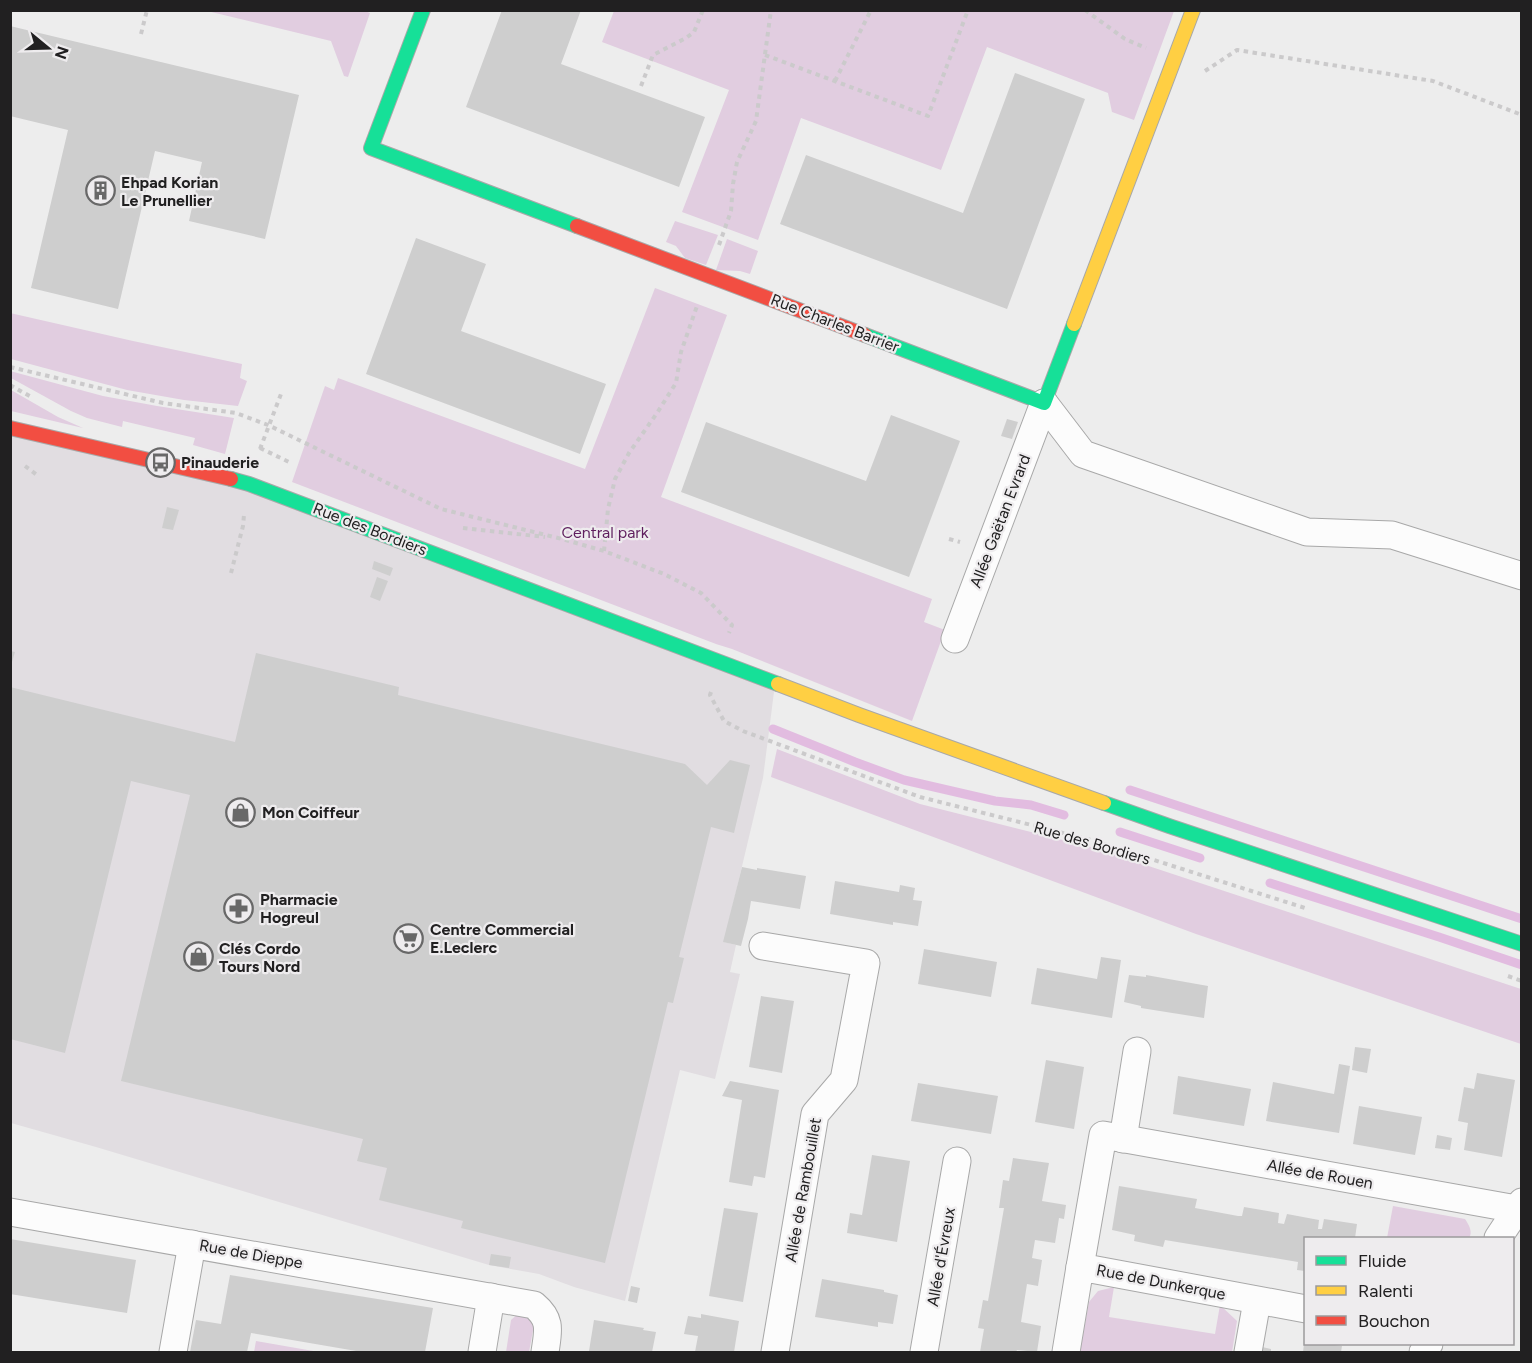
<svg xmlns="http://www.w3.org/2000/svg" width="1532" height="1363" font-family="Figtree,sans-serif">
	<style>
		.built { fill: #e1dde1 }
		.green { fill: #e1cde0 }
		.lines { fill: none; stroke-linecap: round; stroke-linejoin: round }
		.stream { stroke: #e2bce0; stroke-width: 9 }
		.building { fill: #cecece }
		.street-casing { stroke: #a8a8a8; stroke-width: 29 }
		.fast-casing { stroke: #a8a8a8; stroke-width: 16 }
		.slow-casing { stroke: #a8a8a8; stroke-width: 16 }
		.jam-casing { stroke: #a8a8a8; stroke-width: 16 }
		.path { stroke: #cbcacb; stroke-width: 4; stroke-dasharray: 4.5 4.5; stroke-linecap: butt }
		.street { stroke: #fcfcfc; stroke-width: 27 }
		.fast { stroke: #16e098; stroke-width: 14 }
		.slow { stroke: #ffcf43; stroke-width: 14 }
		.jam { stroke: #f24e42; stroke-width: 14 }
		.labels { text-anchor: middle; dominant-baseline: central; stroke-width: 4.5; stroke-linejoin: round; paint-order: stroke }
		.poi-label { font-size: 16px; font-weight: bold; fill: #212021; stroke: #eeecee; text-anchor: start }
		.street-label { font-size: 16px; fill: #212021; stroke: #eeecee }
		.park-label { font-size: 16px; fill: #5f1f5e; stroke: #eeecee }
	</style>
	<rect width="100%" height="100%" fill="#ededed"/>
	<polygon class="built" points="10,428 212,474 775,684 763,778 724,942 736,945 730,972 740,974 715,1079 680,1070 625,1301 574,1287 539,1274 489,1265 96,1147 11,1123"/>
	<g class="green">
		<polygon points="365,11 370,13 348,77 344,76 331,41 207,11"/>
		<polygon points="614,11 1174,11 1134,120 1112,112 1108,93 987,47 941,170 801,118 758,240 682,212 729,90 602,42"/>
		<polygon points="675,221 718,235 706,265 685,258 676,246 666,242"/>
		<polygon points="727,239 758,251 750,274 740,271 716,270"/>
		<polygon points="655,288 727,315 661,497 932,599 924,622 945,630 912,721 732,649 716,644 292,482 325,386 334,390 338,378 585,469"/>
		<polygon points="10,313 133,341 242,364 240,378 247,381 238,406 184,400 127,390 11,359"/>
		<polygon points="10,371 103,396 157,406 234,418 225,454 193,445 195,438 123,421 122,427 87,418 71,411 11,378"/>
		<polygon points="11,390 58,417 83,428 11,411"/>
		<polygon points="777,749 920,804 1091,847 1521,989 1521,1044 1196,934 771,777"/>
		<path d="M1393 1206 1465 1219C1469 1225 1473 1232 1469 1238H1387Z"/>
		<polygon points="1114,1287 1109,1317 1215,1334 1220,1305 1237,1321 1232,1352 1080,1352 1089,1302 1098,1291"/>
		<polygon points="519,1313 529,1315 534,1325 529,1352 506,1352 511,1320"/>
		<polygon points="256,1341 319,1352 254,1352"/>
	</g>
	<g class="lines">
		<g class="stream">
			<polyline points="773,729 855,762 904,780 995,801 1031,805 1064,815"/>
			<polyline points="1130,790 1522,919"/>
			<polyline points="1120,832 1200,858"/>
			<polyline points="1270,883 1439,937 1522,965"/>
		</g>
	</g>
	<g class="building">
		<polygon points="502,10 581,10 561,64 705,117 679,187 466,107"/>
		<polygon points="10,26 299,95 265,239 189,221 202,162 155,151 118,309 31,288 68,130 10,116"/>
		<polygon points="1015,73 1085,99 1007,309 780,224 806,155 963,213"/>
		<polygon points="416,238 486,264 461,331 606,384 580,454 366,374"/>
		<polygon points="891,415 960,441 909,577 681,492 706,422 866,481"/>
		<polygon points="1007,419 1018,422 1012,439 1001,436"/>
		<polygon points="167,507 179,510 173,530 162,528"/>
		<polygon points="374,561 393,568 390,576 372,569"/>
		<polygon points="377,577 388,581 380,601 370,597"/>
		<polygon points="10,651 15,652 11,665 10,665"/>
		<polygon points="256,653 399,687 398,695 685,764 707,785 730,760 750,765 734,833 711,827 679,957 684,958 673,1003 668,1002 605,1263 461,1228 463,1221 379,1200 387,1168 357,1161 363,1139 121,1081 190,795 131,781 65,1053 10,1039 10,687 235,742"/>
		<polygon points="742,867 757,870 757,868 806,876 800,909 751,901 748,919 741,946 723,942"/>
		<polygon points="835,881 899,892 900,885 915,888 913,900 922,901 918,926 893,922 893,925 830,914"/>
		<polygon points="924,949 997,962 991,997 918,984"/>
		<polygon points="1101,957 1121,960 1112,1018 1031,1004 1037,968 1097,979"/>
		<polygon points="1129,975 1146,977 1146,975 1208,986 1204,1018 1141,1008 1141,1006 1124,1002"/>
		<polygon points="761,996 794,1001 782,1073 749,1067"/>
		<polygon points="1355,1047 1371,1049 1367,1073 1352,1070"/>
		<polygon points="1046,1060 1084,1067 1074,1129 1035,1122"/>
		<polygon points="1339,1064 1350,1066 1339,1133 1266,1121 1273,1082 1334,1094"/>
		<polygon points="1477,1073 1515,1080 1502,1157 1464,1150 1468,1123 1458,1121 1464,1087 1474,1089"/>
		<polygon points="1178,1076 1251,1089 1244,1126 1173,1114"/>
		<polygon points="730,1081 779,1090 765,1178 754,1176 752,1186 729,1182 742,1100 722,1096"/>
		<polygon points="918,1083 998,1096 991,1134 911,1121"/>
		<polygon points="1359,1106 1422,1117 1415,1155 1353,1144"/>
		<polygon points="1437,1135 1452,1138 1450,1150 1435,1148"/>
		<polygon points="872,1155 910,1161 897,1242 847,1233 850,1213 862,1215"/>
		<polygon points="1013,1158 1049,1163 1042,1201 1066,1205 1064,1219 1059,1218 1055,1243 1035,1240 1032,1258 1042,1260 1038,1286 1027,1284 1021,1322 1041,1326 1037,1352 1017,1350 1016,1352 980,1352 984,1329 978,1328 983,1300 988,1301 992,1278 1004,1208 999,1208 1003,1180 1009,1181"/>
		<polygon points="1119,1186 1197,1199 1195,1208 1238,1216 1242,1216 1244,1207 1279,1213 1278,1223 1284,1224 1287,1214 1319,1220 1318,1229 1322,1229 1324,1219 1357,1224 1355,1238 1306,1238 1305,1271 1297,1270 1298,1262 1165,1240 1163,1247 1134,1241 1135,1235 1112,1230"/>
		<polygon points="724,1208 758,1213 743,1302 709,1296"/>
		<polygon points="10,1239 136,1260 127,1313 10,1294"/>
		<polygon points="491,1254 511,1257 509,1268 489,1265"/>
		<polygon points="230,1275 433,1308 425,1352 362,1352 251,1333 247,1352 190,1352 196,1320 221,1324"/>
		<polygon points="822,1279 884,1290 884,1292 898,1295 893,1324 878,1322 878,1327 815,1317"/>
		<polygon points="631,1286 640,1288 637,1303 628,1301"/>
		<polygon points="701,1314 739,1321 734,1352 695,1352 698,1336 684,1334 688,1316 701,1318"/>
		<polygon points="594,1320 644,1328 643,1330 656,1332 652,1352 597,1352 589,1351"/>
		<polygon points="1304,1344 1328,1344 1342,1346 1341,1352 1303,1352"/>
		<polygon points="1262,1347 1271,1349 1271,1352 1261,1352"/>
	</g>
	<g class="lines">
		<defs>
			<g id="street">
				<polyline points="1044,403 1083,454 1307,532 1392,535 1522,576"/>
				<polyline points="955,639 1044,403"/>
				<polyline points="763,946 866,963 844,1080 815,1114 775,1352"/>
				<polyline points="1123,1139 1137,1051"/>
				<path d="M10 1212 534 1305C552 1320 548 1331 545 1352"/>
				<polyline points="1498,1238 1522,1202"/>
				<polyline points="1080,1267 1103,1135 1522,1210"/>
				<polyline points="173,1352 192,1244"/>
				<polyline points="482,1352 491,1297"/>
				<polyline points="924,1352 957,1161"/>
				<polyline points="1066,1352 1080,1267 1306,1309"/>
				<polyline points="1248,1352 1257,1301"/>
				<polyline points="1423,1352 1429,1344"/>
			</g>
			<g id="fast">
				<polyline points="423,10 371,148 577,226"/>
				<polyline points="865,335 1044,403 1074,324"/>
				<polyline points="231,479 249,484 778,684"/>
				<polyline points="1104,803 1169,826 1522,944"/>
			</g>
			<g id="slow">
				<polyline points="1074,324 1193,10"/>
				<polyline points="778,684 859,715 1104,803"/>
			</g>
			<g id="jam">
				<polyline points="577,226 865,335"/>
				<polyline points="10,428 231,479"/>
			</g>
		</defs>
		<use href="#street" class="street-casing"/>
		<use href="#fast" class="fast-casing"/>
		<use href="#slow" class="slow-casing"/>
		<use href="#jam" class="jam-casing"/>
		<g class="path">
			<polyline points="1085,10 1125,39 1146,48"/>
			<polyline points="141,34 147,10"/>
			<polyline points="765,55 928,116 968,10"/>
			<polyline points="1205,71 1237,50 1433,81 1522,115"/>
			<polyline points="835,81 871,10"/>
			<polyline points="641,86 653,55 686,38 694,32 703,10"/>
			<polyline points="719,245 731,211 733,184 737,162 756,121 771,10"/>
			<polyline points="10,367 163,403 236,413 268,425 441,509 562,539 604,551 664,574 701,593 732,625 729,633"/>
			<polyline points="10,385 33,398"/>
			<polyline points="260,448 289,462"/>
			<polyline points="260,449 281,394"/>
			<polyline points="25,466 37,475"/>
			<polyline points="463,528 545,537"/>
			<polyline points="949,539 960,542"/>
			<polyline points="604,551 608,509 615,479 629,453 657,413 676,383 681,352 697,306"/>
			<polyline points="231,573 243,526 244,515"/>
			<polyline points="711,692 710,695 724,721 743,731 920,797 1091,840 1305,908"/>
			<polyline points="1508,976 1522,981"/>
		</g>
		<use href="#street" class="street"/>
		<use href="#fast" class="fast"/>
		<use href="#slow" class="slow"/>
		<use href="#jam" class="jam"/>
	</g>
	<defs>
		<symbol id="building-ring" viewBox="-11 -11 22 22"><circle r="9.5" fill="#eeecee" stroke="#686868" stroke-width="1.5"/><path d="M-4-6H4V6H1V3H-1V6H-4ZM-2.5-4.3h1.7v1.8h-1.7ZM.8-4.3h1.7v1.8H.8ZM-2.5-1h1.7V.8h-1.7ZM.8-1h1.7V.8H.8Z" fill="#686868"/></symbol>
		<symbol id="bus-ring" viewBox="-11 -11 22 22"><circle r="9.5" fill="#eeecee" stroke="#686868" stroke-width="1.5"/><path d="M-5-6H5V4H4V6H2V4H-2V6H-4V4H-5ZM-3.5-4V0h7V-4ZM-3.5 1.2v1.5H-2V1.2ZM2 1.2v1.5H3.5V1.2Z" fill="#686868"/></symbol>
		<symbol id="shop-ring" viewBox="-11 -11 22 22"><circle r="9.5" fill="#eeecee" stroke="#686868" stroke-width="1.5"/><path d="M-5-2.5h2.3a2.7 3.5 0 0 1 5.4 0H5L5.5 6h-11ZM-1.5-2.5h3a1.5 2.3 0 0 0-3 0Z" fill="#686868"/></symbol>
		<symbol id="pharmacy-ring" viewBox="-11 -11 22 22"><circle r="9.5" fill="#eeecee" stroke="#686868" stroke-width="1.5"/><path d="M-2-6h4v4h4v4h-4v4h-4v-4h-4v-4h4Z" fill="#686868"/></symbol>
		<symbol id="supermarket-ring" viewBox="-11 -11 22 22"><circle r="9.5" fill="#eeecee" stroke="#686868" stroke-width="1.5"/><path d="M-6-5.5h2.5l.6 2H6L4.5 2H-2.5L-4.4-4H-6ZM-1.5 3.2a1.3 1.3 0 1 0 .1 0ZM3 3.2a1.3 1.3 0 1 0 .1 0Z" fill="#686868"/></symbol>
	</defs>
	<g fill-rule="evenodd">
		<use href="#building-ring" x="84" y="174" width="33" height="33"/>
		<use href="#bus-ring" x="144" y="446" width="33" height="33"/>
		<use href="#shop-ring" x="224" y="796" width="33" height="33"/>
		<use href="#pharmacy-ring" x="222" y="892" width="33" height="33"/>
		<use href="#supermarket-ring" x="392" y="922" width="33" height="33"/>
		<use href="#shop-ring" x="182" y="940" width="33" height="33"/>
	</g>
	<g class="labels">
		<g class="poi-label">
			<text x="121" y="182">Ehpad Korian<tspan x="121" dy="18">Le Prunellier</tspan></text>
			<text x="181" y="462">Pinauderie</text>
			<text x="262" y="812">Mon Coiffeur</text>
			<text x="260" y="899">Pharmacie<tspan x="260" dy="18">Hogreul</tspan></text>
			<text x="430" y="929">Centre Commercial<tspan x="430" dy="18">E.Leclerc</tspan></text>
			<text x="219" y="948">Clés Cordo<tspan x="219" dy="18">Tours Nord</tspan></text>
		</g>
		<g class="street-label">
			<text transform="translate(835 323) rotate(21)">Rue Charles Barrier</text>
			<text transform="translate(1000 521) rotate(-69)">Allée Gaëtan Evrard</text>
			<text transform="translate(370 529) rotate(21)">Rue des Bordiers</text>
			<text transform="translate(1092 843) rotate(16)">Rue des Bordiers</text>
			<text transform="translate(1320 1174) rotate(10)">Allée de Rouen</text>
			<text transform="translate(803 1190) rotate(-80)">Allée de Rambouillet</text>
			<text transform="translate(251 1254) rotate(10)">Rue de Dieppe</text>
			<text transform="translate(941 1257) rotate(-80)">Allée d'Évreux</text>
			<text transform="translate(1161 1282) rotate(11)">Rue de Dunkerque</text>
		</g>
		<g class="park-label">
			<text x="605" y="532">Central park</text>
		</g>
	</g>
	<rect width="1532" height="1363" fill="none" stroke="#212021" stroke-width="24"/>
	<rect x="1304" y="1237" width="210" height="108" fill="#eeecee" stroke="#9c9a9c" stroke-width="1.5"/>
	<rect x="1316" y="1256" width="30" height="9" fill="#16e098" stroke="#9c9a9c" stroke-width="1.5"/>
	<text x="1358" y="1267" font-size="18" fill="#212021">Fluide</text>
	<rect x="1316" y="1286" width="30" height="9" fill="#ffcf43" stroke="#9c9a9c" stroke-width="1.5"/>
	<text x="1358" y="1297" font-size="18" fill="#212021">Ralenti</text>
	<rect x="1316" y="1316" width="30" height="9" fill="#f24e42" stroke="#9c9a9c" stroke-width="1.5"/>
	<text x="1358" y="1327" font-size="18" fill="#212021">Bouchon</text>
	<g transform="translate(48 48) rotate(109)" stroke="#eeecee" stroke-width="4.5" paint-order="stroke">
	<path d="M0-4.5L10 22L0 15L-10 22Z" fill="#212021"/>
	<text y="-9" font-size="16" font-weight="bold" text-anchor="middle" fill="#212021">N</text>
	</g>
</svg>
